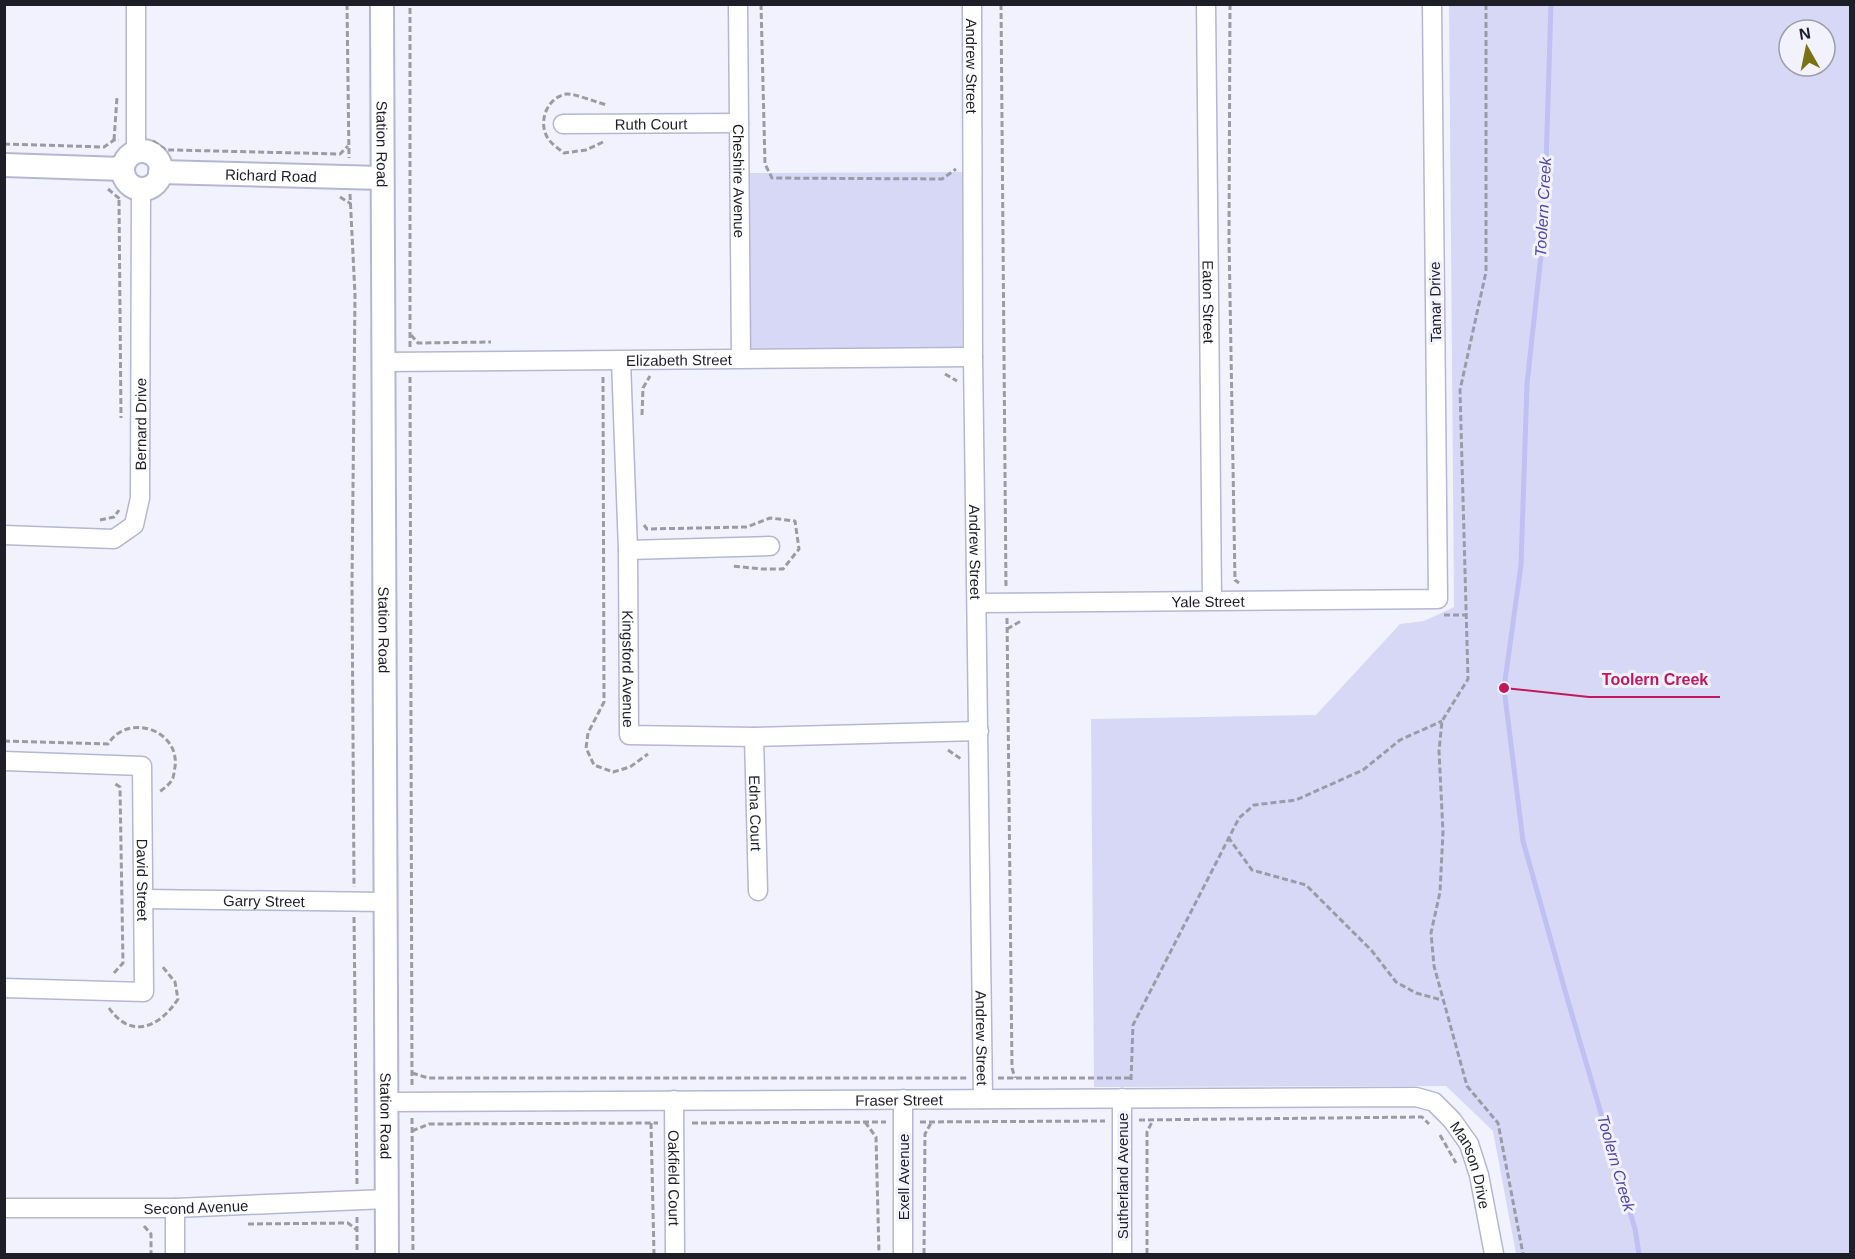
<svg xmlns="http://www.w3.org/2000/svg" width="1855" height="1259" font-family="Helvetica,sans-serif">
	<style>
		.green { fill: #d7d8f6; fill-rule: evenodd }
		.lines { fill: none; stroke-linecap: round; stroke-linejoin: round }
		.stream { stroke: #bfc0f3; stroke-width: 5 }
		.minor-casing { stroke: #b5b6d3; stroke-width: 21 }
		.tertiary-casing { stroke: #b5b6d3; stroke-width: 26 }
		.path { stroke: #9b9ba7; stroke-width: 3; stroke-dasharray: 6 3; stroke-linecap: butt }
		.minor { stroke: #fff; stroke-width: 18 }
		.tertiary { stroke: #fff; stroke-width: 22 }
		.labels { text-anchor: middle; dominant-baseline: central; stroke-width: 6; stroke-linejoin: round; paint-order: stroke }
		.street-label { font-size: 15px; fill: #1e1e29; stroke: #f2f2ff }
		.water-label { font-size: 16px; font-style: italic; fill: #5246a6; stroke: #f2f2ff }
		.leader { fill: none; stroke: #c2185b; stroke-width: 2 }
		.callout-dot { fill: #c2185b; stroke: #f2f2ff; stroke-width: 2 }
		.callout-label { font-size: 16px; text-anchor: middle; font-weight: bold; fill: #c2185b; stroke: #f2f2ff; stroke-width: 6; stroke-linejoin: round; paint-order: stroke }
	</style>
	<rect width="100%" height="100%" fill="#f2f2ff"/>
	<g class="green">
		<path d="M1449 5H1850V1254H1516L1493 1131 1446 1086 1094 1087 1091 719 1316 715 1400 624 1424 621 1454 607ZM1789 30H1825V66H1789Z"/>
		<polygon points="962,172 962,348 749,349 749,173"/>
	</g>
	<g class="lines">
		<polyline class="stream" points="1551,4 1544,228 1527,384 1521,565 1504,688 1523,841 1568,1001 1635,1229 1639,1254"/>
		<defs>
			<g id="minor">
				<polyline points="136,4 136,152"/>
				<path id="s1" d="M738 4 741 358"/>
				<path id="s2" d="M972 4 973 357 983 1099"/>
				<path id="s3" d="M1206 4 1212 600"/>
				<path id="s4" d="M563 124 739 123"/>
				<path id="s5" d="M621 361 628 550 629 735 754 737 979 731"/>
				<path id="s6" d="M383 362 973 357"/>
				<path id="s7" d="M4 535 114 539 134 525 140 498 141 189"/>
				<polyline points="628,550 770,546"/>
				<path id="s8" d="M978 603 1438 599 1432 4"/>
				<path id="s9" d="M754 737 758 891"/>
				<path id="s10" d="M4 761 142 766 144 992 4 988"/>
				<path id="s11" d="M144 899 385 902"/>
				<polyline points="1122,1098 1122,1254"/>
				<polyline points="903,1099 903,1254"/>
				<path id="s12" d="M674 1100 675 1254"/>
				<path id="s13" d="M385 1102 1416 1097 1434 1102 1452 1120 1469 1144 1479 1175 1494 1254"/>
				<path id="s14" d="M4 1208H175L386 1199"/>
				<polyline points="175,1208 175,1254"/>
			</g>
			<g id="tertiary">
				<path id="s15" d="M382 4 387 1254"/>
				<circle cx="142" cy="170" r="19"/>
				<polyline points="4,165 123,169"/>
				<path id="s16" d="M160 172 381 178"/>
			</g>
		</defs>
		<use href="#minor" class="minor-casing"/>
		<use href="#tertiary" class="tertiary-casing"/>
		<g class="path">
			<polyline points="347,4 349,158"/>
			<polyline points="761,4 765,164 772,178 942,179 956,169"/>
			<polyline points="1001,4 1006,588"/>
			<polyline points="1230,4 1229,239 1235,580 1239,583"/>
			<polyline points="1486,4 1486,272 1460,390 1468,679 1442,721 1439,751 1443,832 1440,892 1431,933 1434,966 1467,1086 1498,1123 1523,1254"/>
			<polyline points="114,140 117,97"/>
			<polyline points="153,141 166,150 174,150 340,154 348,146"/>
			<path d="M603 142 586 150 564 153C559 149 553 145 549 140 537 124 546 98 566 94 574 93 598 103 607 105"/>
			<polyline points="4,144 104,147 114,140 119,140"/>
			<polyline points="108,189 121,200"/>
			<polyline points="350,194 355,295 352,583 354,887"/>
			<polyline points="340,197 351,204"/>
			<polyline points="119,200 121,418"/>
			<polyline points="411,335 418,343 491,342"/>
			<polyline points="410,347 410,4"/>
			<polyline points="945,374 957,381"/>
			<polyline points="410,377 412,1085"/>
			<polyline points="603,377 604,702 588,733 586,748 594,765 613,772 630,767 648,754"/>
			<polyline points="642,415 643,388 650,376"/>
			<polyline points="100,520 114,517 119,510"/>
			<polyline points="644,525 647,529 747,527 770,518 795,521 799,549 783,569 762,569 732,566"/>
			<polyline points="1444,615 1466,615"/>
			<polyline points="1007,618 1012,1068 1015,1078"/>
			<polyline points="1007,629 1021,621"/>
			<path d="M4 741 108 744C128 712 180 730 175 767 174 771 174 777 172 780 169 785 163 789 158 793"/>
			<polyline points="948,750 961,759"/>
			<polyline points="1228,837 1252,870 1306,885 1372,951 1396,982 1416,993 1442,1000"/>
			<polyline points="354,917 357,1184"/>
			<polyline points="114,973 123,963 120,787 114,783"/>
			<path d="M109 1008C131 1040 160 1027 178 999L175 982 162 966"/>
			<polyline points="412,1073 428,1078 967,1078"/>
			<polyline points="998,1078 1131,1078"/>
			<polyline points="1131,1080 1133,1025 1239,818 1254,805 1296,800 1363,770 1400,740 1442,721"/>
			<polyline points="412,1118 413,1254"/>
			<polyline points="1139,1120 1422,1117 1429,1124"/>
			<polyline points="865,1122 876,1137 879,1254"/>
			<polyline points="920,1122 1105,1121"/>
			<polyline points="651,1123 654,1254"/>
			<polyline points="692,1123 886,1122"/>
			<polyline points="412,1131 429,1124 658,1123"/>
			<polyline points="1440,1135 1456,1163"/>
			<polyline points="357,1217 357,1254"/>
			<polyline points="248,1224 348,1223 357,1230"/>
			<polyline points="144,1226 151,1234 151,1254"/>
			<polyline points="924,1254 925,1134 931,1123"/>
			<polyline points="1147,1254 1147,1132 1153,1120"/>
		</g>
		<use href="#minor" class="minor"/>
		<use href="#tertiary" class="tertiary"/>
	</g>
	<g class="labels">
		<g class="street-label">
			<text stroke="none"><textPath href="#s2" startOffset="62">Andrew Street</textPath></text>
			<text stroke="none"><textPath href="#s4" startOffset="88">Ruth Court</textPath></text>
			<text stroke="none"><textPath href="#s15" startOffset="140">Station Road</textPath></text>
			<text stroke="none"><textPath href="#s16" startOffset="111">Richard Road</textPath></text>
			<text stroke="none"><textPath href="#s1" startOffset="177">Cheshire Avenue</textPath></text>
			<text stroke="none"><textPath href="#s3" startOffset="298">Eaton Street</textPath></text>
			<text transform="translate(1435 302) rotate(-91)">Tamar Drive</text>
			<text stroke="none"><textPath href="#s6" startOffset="296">Elizabeth Street</textPath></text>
			<text stroke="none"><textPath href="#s7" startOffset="236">Bernard Drive</textPath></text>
			<text stroke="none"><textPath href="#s2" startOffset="548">Andrew Street</textPath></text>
			<text stroke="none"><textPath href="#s8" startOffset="230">Yale Street</textPath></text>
			<text stroke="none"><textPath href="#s15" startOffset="626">Station Road</textPath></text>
			<text stroke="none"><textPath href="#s5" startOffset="308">Kingsford Avenue</textPath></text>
			<text stroke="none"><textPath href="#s9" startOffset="76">Edna Court</textPath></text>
			<text stroke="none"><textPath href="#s10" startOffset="252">David Street</textPath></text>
			<text stroke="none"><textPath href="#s11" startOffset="120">Garry Street</textPath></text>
			<text stroke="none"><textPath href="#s2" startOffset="1034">Andrew Street</textPath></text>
			<text stroke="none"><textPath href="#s13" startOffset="514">Fraser Street</textPath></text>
			<text stroke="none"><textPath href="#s15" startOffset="1112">Station Road</textPath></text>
			<text stroke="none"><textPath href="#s13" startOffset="1125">Manson Drive</textPath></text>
			<text transform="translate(1122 1176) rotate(-90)">Sutherland Avenue</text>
			<text stroke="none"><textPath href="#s12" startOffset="78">Oakfield Court</textPath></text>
			<text transform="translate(903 1177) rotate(-90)">Exell Avenue</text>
			<text stroke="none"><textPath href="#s14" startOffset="192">Second Avenue</textPath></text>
		</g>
		<g class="water-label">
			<text transform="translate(1543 207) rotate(-87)">Toolern Creek</text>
			<text transform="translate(1616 1163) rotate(74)">Toolern Creek</text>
		</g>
	</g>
	<path class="leader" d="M1504 688L1589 697H1720"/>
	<circle class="callout-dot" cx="1504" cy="688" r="6"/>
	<g class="callout-label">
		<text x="1655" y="685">Toolern Creek</text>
	</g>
	<rect width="1855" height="1259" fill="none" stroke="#1e1e29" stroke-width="12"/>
	<g transform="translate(1807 48) rotate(351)"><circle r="28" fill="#f2f2ff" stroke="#9d9da9" stroke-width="1.5"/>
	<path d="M0-4.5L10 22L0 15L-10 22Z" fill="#797112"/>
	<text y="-9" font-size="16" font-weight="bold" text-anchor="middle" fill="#1e1e29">N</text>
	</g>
</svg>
